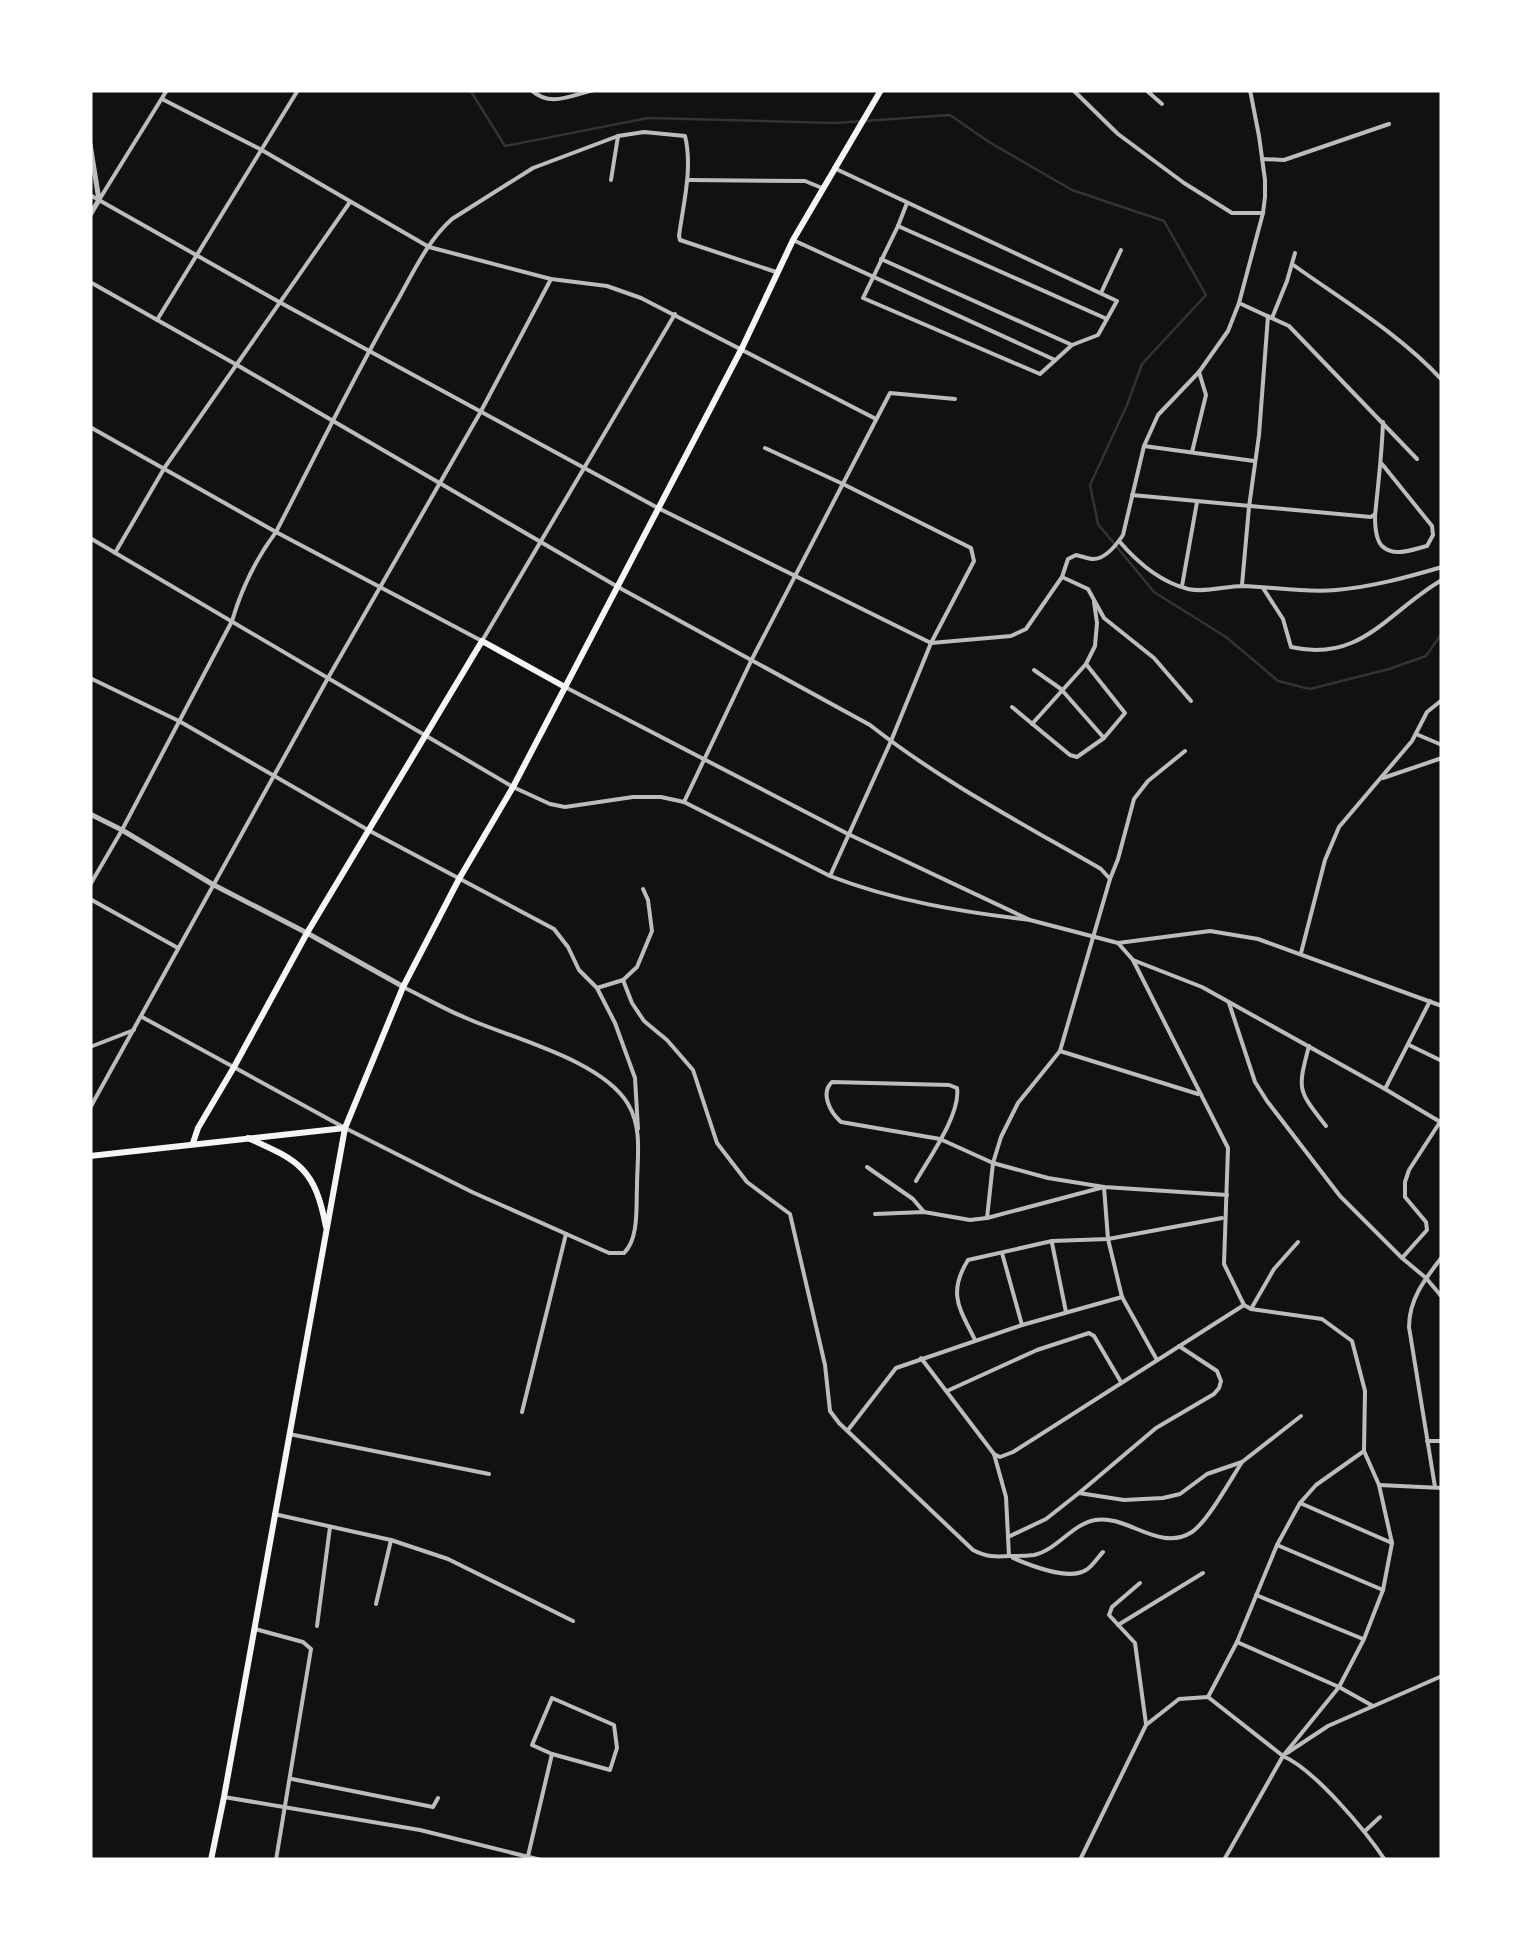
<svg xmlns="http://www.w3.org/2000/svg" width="1532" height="1950" font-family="Manrope,sans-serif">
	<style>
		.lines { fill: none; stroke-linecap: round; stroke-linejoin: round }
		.stream { stroke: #333; stroke-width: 2.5 }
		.minor { stroke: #bcbcbc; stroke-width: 4 }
		.tertiary { stroke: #bcbcbc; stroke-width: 5 }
		.secondary { stroke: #f5f5f5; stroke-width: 6 }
	</style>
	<rect width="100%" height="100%" fill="#111"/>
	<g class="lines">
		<polyline class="stream" points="470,90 505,146 648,118 835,123 950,115 989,142 1072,190 1164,221 1206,295 1142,364 1127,405 1090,485 1098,524 1154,592 1226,637 1278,681 1310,689 1389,669 1426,656 1442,633"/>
		<g class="minor">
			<path d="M531 90C551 108 571 95 594 90"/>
			<polyline points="1073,90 1118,134 1184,183 1232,213 1263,213"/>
			<polyline points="1146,90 1162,104"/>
			<polyline points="162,99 260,149 429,247 551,279 607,286 641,298 876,419"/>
			<polyline points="1262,159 1284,160 1389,124"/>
			<polyline points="834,168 1117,301 1098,335 1072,345 1040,374 863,298 898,226 907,203"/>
			<polyline points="611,180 618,136"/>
			<polyline points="689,180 805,181 822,188"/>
			<path d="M90 195 281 303 658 508 931 643 1011 636 1026 629 1062 577 1068 559 1076 555C1081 556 1086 558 1092 559 1105 560 1117 544 1123 535L1144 446 1158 415 1199 372 1228 331 1239 303 1263 213 1265 197V180L1259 136 1250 90"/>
			<polyline points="99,200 167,90"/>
			<polyline points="898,226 1107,319"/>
			<polyline points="793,240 1055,360"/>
			<polyline points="881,259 1072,345"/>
			<path d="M1292 264C1342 300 1400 334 1442 380"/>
			<path d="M90 282 237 365 618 587 870 725C941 781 1023 824 1101 869L1110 879"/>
			<polyline points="1101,293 1121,250"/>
			<polyline points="1239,303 1289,326 1417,459"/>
			<polyline points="1272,318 1287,281 1295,253"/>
			<polyline points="157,320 298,90"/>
			<polyline points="90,427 276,532 482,641 675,314"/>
			<polyline points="1144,446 1254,461"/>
			<polyline points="765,448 843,484 971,548 974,561 931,643 891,741 830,876"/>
			<polyline points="1192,452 1206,395 1199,372"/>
			<path d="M1382 464 1432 526 1433 535 1427 546C1414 549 1394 558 1382 546 1376 540 1375 525 1375 516 1378 485 1382 454 1383 422"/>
			<polyline points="1132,495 1371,517 1375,514"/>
			<path d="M90 538 513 787 550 804 565 807 633 797H661L684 802 830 876C894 901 962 912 1030 920"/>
			<path d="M1119 541C1137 562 1160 582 1188 589 1206 593 1225 586 1243 586 1274 587 1305 593 1336 590 1372 587 1408 577 1442 567"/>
			<polyline points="115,553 165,467 350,202"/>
			<polyline points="1062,577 1088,589 1104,618 1154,658 1191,701"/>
			<polyline points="1242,585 1249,507 1259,435 1268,316"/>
			<polyline points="1182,586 1197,502"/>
			<path d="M1263 588 1283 619 1291 647C1362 663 1388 611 1442 580"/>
			<polyline points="1034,670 1061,689 1104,738"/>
			<polyline points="90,678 179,721 368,830 554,929 568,947 579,970 597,988 615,1023 635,1078 638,1129"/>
			<polyline points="565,687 848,834 1030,920 1118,943 1210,931 1258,939 1442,1006"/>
			<polyline points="1012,707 1070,755 1077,757 1104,738 1125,713 1086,664"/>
			<polyline points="1032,724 1086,664 1095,646 1097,623 1094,602"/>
			<polyline points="1416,734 1442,745"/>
			<polyline points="1383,778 1442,758"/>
			<polyline points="684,802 752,659 890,393 955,399"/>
			<path d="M90 885 122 830 232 621C242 587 255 560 276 532 316 455 353 378 396 303 412 275 427 241 452 219L533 168 618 136 644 132 685 136C693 168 683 205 679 236L680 240 776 272"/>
			<polyline points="90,899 178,948"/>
			<polyline points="1118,943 1133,960 1228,1148 1224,1264 1244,1305 1251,1309 1322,1319 1352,1341 1365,1391 1364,1451 1379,1485 1392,1543 1383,1590 1364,1639 1339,1687 1283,1756 1224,1860"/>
			<polyline points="1301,953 1325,860 1339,827 1412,741 1427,712 1442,700"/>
			<polyline points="1133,960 1202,987 1385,1089 1442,1123"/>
			<path d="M623 980 632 1003 644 1021 667 1040 693 1070 717 1143 747 1182 790 1214 825 1365 830 1411 839 1423 973 1550C986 1557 995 1557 1010 1556 1018 1556 1027 1556 1034 1555 1057 1550 1072 1524 1095 1520 1127 1514 1159 1553 1192 1532 1208 1521 1231 1479 1242 1462"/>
			<polyline points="597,988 623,980 637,967 652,931 648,900 643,889"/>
			<polyline points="1229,1003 1255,1082 1267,1101 1340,1196 1402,1258 1426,1278 1442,1297"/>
			<path d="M142 1017 345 1128 472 1192 609 1253H624C639 1239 636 1207 637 1187 637 1159 643 1129 628 1104 602 1060 511 1038 466 1018 444 1009 424 997 403 987"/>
			<polyline points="1409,1045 1442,1061"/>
			<path d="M1309 1046C1297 1091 1298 1090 1326 1126"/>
			<polyline points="90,1047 134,1030"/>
			<polyline points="1060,1051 1198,1094"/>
			<polyline points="1385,1089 1430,1001"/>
			<polyline points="90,1108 328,678 480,413 551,279"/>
			<polyline points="867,1167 913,1199 924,1212"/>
			<path d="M916 1181C929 1158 961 1114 957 1088L949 1085 832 1082C820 1093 830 1112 841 1122L940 1139 993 1163 1048 1178 1104 1187 1227 1195"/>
			<polyline points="875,1214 924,1212 970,1220 987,1218 1104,1187 1108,1239 1122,1297 1157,1360"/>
			<polyline points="987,1218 993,1163 1001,1137 1018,1103 1060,1051 1110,879 1118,859 1134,799 1148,781 1185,751"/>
			<polyline points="1052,1243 1066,1312"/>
			<polyline points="1002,1253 1022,1325"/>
			<polyline points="1402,1258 1427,1230 1426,1222 1405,1197 1405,1182 1409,1170 1440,1122"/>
			<polyline points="1251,1309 1274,1269 1298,1242"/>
			<path d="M975 1340C960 1309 947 1294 968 1260L1052 1241 1108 1239 1222 1218"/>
			<polyline points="921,1358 994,1454 1006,1497 1009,1556"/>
			<polyline points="947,1391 1037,1350 1089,1333 1094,1336 1121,1382"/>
			<polyline points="522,1412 566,1234"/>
			<polyline points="848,1430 896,1368 1022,1325 1122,1297"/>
			<polyline points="289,1434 489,1474"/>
			<polyline points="1427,1441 1442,1441"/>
			<polyline points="994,1454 1000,1457 1013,1452 1244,1305"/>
			<polyline points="1379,1485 1442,1488"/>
			<path d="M1435 1487 1409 1327C1409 1299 1425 1279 1442 1257"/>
			<polyline points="1079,1493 1124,1500 1163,1498 1180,1494 1207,1474 1242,1462 1301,1416"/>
			<polyline points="1300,1503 1392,1543"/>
			<polyline points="274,1514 391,1540 448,1559 573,1621"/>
			<polyline points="1008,1537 1046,1519 1079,1493 1156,1428 1214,1394 1219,1388 1221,1381 1217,1371 1179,1346"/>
			<polyline points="1277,1545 1383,1590"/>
			<path d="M1013 1558C1029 1565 1069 1581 1086 1570 1092 1567 1098 1557 1103 1552"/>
			<polyline points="1140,1583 1112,1607 1109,1615 1135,1643 1146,1724"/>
			<polyline points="1256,1595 1363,1639"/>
			<polyline points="376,1604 391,1540"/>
			<polyline points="1118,1625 1203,1573"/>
			<polyline points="317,1626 330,1527"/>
			<polyline points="255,1629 303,1642 311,1649 276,1860"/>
			<polyline points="1237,1642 1339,1687 1373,1706"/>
			<polyline points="1208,1697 1237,1642 1277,1545 1300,1503 1316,1485 1364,1451"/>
			<polygon points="552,1698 614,1725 617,1748 610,1770 552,1754 532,1745"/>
			<polyline points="1287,1753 1328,1726 1442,1676"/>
			<polyline points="292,1779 433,1807 438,1798"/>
			<polyline points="224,1797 420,1830 541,1860"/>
			<polyline points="1365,1831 1380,1817"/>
			<polyline points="528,1856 552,1754"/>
			<path d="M1080 1860 1146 1725 1179 1699 1208 1697 1283 1756C1315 1770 1365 1830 1385 1860"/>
		</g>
		<g class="tertiary">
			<polyline points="90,144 99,200 90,215"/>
			<polyline points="90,814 122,830 212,884 307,933 402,986"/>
		</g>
		<g class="secondary">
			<path d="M248 1138C300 1161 315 1169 326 1227"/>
			<polyline points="193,1143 198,1128 234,1067 307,933 482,641 565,687"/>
			<polyline points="90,1156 345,1128"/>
			<polyline points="211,1860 224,1797 345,1128 403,987 459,879 513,787 742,348 793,240 881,90"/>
		</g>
	</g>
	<rect width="1532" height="1950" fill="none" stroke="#ffffff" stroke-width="185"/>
</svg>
